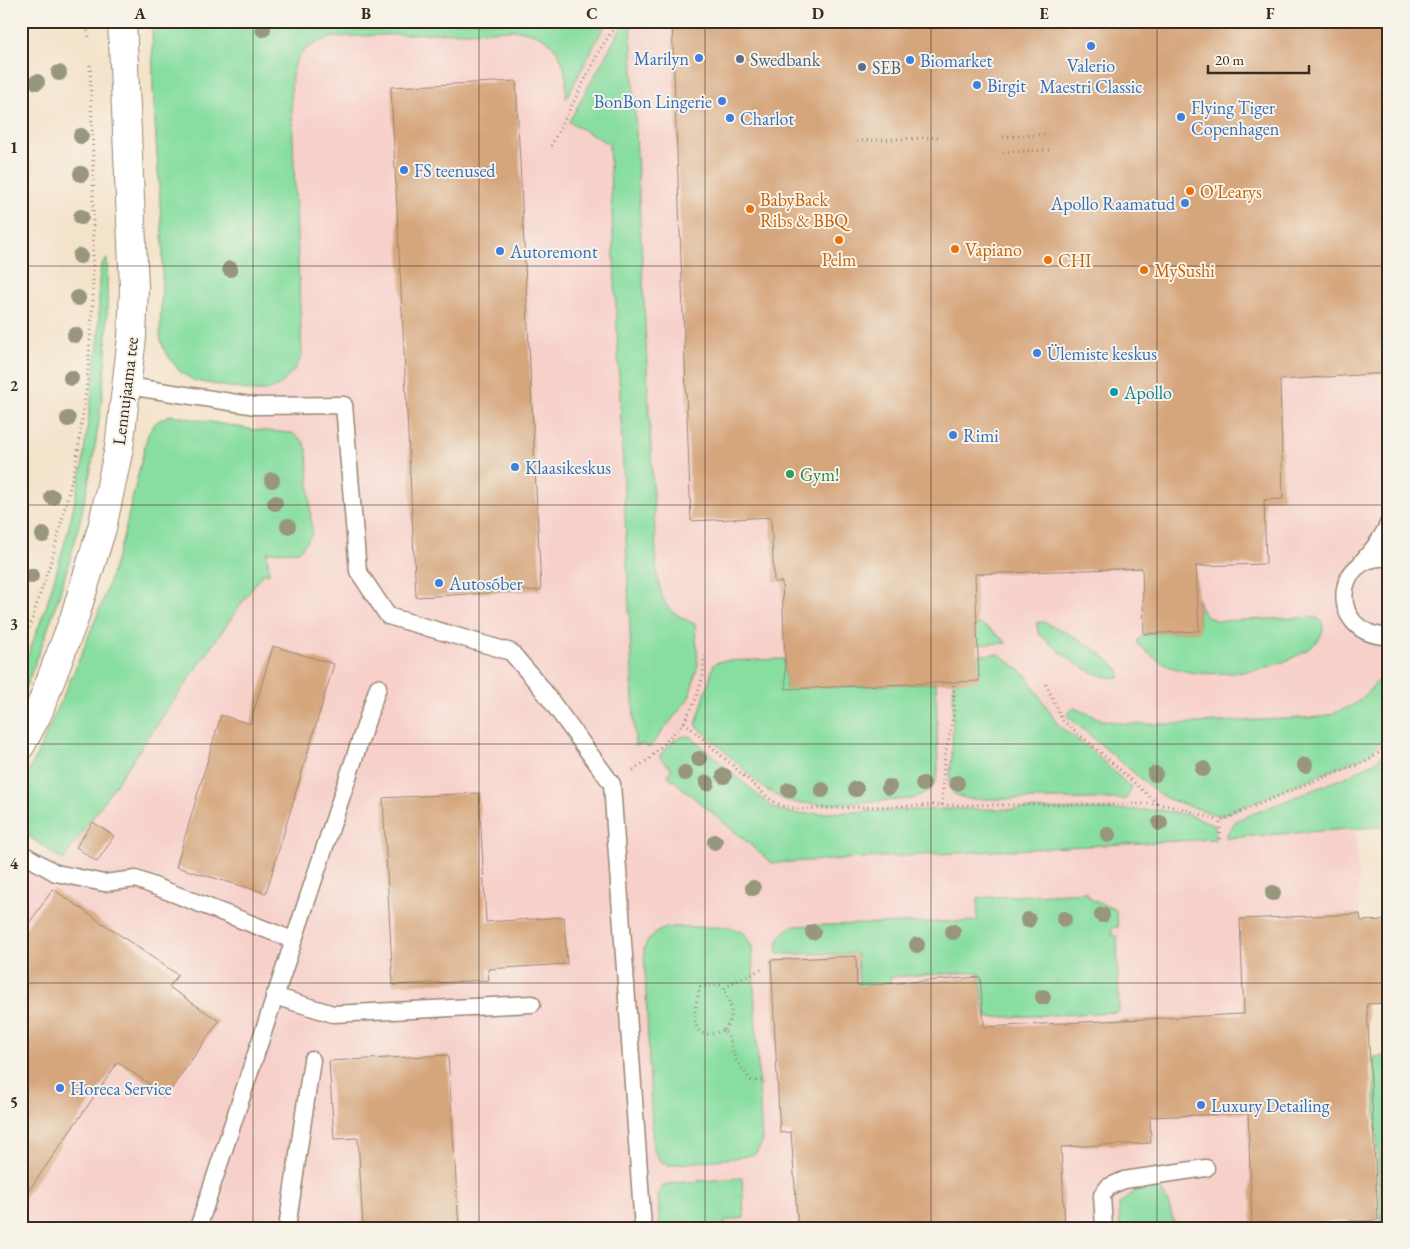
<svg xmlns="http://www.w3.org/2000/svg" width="1410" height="1249" font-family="'EB Garamond',serif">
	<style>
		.built { fill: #f7d0ca }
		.green { fill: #88dea1; stroke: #628460 }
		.building { fill: #d5a57b }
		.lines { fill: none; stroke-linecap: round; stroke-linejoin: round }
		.service-casing { stroke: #988674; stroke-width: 19 }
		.minor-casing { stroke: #988674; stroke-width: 30 }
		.path { stroke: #988674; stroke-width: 3; stroke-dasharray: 1 4; stroke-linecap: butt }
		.service { stroke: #fff; stroke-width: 16 }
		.minor { stroke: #fff; stroke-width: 28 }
		.tree { fill: #99967e }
		.grid { fill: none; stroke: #3b2a1e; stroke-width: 1; stroke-opacity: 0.55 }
		.shop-dot { fill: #3f7fe0; stroke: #f7f3e8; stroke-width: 2 }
		.service-dot { fill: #5c6f8a; stroke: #f7f3e8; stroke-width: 2 }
		.food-dot { fill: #e8710a; stroke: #f7f3e8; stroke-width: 2 }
		.culture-dot { fill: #0f9aa8; stroke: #f7f3e8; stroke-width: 2 }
		.leisure-dot { fill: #2e9e5b; stroke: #f7f3e8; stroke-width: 2 }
		.labels { text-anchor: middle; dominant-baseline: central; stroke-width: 4; stroke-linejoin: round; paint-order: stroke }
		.shop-label { font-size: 18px; fill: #366cbe; stroke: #f7f3e8; text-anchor: start }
		.service-label { font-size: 18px; fill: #4e5e75; stroke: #f7f3e8; text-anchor: start }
		.food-label { font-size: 18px; fill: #c56008; stroke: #f7f3e8; text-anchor: start }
		.street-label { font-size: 18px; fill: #3b2a1e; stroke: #f7f3e8 }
		.culture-label { font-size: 18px; fill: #0d838f; stroke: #f7f3e8; text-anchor: start }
		.leisure-label { font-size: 18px; fill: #27864d; stroke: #f7f3e8; text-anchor: start }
		.neatline { fill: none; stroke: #3b2a1e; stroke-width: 2 }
		.grid-label { font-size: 16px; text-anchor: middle; font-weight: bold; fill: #3b2a1e }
	</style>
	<rect width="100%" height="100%" fill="#f7f3e8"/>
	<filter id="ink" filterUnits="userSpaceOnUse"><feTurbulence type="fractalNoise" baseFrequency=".02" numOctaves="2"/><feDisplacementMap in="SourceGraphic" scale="10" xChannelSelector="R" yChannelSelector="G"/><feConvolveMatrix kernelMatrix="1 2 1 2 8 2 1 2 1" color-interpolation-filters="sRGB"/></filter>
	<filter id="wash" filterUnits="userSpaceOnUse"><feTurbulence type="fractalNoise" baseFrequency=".0096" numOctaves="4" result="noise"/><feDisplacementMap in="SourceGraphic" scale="20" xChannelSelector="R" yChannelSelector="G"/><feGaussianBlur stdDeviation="1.12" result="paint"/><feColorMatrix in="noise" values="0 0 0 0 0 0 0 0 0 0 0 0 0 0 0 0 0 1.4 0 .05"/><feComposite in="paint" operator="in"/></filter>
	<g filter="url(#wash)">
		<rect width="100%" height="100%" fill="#f4e3cb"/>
		<polygon class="built" points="171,21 1389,21 1389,825 1356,829 1375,1228 21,1228 21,856 69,849 262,573 253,391"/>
		<g class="green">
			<path d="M152 21H607L566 99C566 91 567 80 565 72 559 44 543 33 516 30L334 37C315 42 299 49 293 70 291 77 292 86 291 93L302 355 295 369 279 386 266 391H253L195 381 180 372 164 350 160 336 163 249 153 90Z"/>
			<path d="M625 21 631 28 657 576C664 607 665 610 695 624L698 664 689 698 649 748 643 744 635 746 609 144 569 122Z"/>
			<path d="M107 259C107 291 108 322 106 354 98 471 67 590 21 698V673L46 607 67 535 82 469 99 335V281L101 266 103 262Z"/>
			<path d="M171 415 255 430 292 433 303 441 307 449 312 535 299 551 267 552 269 573 262 574 63 860 21 831V786L35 759 77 665 102 603 123 538 147 437C153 423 157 420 171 415Z"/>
			<path d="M1198 599C1202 614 1205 617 1220 621L1315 617C1320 619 1323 623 1323 629 1322 651 1269 669 1250 671 1226 674 1196 676 1173 668 1160 663 1148 653 1138 644V640L1144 634 1199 631Z"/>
			<path d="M952 620C981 623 985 624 1007 643L954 645Z"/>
			<path d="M1038 622H1043C1074 635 1096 647 1120 671L1119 678C1086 677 1062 653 1039 634L1037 628Z"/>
			<polygon points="999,654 1026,675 1058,725 1090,749 1130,787 1131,790 1126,799 968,799 954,794 949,785 952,756 954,656"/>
			<polygon points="784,659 786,689 936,683 938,770 936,781 931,789 913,799 828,804 796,803 784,800 764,788 696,725 714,664 721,661"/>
			<path d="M1389 670V731L1376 747 1368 754 1356 760 1220 816 1168 799 1159 794 1066 715 1074 708 1103 720 1127 724H1177L1322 717C1335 713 1351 708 1361 699 1371 690 1378 678 1389 670Z"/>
			<path d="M688 736 691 737 773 808 795 814 946 809 1158 810 1189 815 1215 825V839L772 863 667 775 672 769 659 757C668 746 673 737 688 736Z"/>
			<polygon points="1389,749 1389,826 1226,838 1227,833 1237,820 1348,776 1377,761"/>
			<path d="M1086 892 1092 900 1116 910 1118 927 1112 928V936H1117L1119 1012 986 1018 979 972 890 977 891 1022 862 1023 857 954H777C776 940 781 933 793 926L977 921 978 898Z"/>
			<path d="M674 927H730L744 933 752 947 762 1143 755 1154 743 1157 669 1165 660 1161 653 1149 644 948C650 935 659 928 674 927Z"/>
			<polygon points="1389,1056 1389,1228 1381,1228 1373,1057"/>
			<polygon points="742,1178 744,1218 725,1221 725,1228 660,1228 658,1195 663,1186 672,1183"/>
			<polygon points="1159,1186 1168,1203 1176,1228 1120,1228 1119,1204 1138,1189"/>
		</g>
		<g id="blocks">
			<g class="building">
				<polygon points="672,21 1389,21 1389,373 1280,380 1283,499 1264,500 1266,564 1196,566 1199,631 1144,634 1142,568 975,574 979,681 786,689 782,582 774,582 771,517 691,521"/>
				<polygon points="516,81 541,590 416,597 391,87"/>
				<polygon points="273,646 334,664 266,893 176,867 221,715 250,724"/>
				<polygon points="479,793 486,922 564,917 567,964 488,969 489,980 393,985 383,798"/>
				<polygon points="93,822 114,836 97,862 76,847"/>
				<polygon points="53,889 178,975 169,987 219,1021 166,1096 118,1062 21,1202 21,935"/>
				<polygon points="1360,914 1361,921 1389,920 1389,1003 1367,1004 1378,1220 1252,1225 1248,1113 1150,1117 1151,1143 1061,1147 1065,1228 798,1228 791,1132 780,1133 771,960 856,956 857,986 980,977 984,1027 1244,1014 1240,919"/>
				<polygon points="448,1055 459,1228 363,1228 358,1138 334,1139 329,1061"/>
			</g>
		</g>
	</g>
	<g filter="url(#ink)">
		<use href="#blocks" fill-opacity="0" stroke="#988674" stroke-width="1"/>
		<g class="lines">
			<defs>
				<g id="service">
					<polyline points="128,386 256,406 344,405 358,571 388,616 511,652 540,686 612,784 643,1228"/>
					<path d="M1389 558C1331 553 1328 637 1389 636"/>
					<path d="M1361 563C1372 550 1383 538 1389 522"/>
					<polyline points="21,853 56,873 104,883 136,879 293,940"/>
					<polyline points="274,996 333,1014 532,1004"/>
					<polyline points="198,1228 378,687"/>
					<polyline points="287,1228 312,1060"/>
					<polyline points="1104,1228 1102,1195 1108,1187 1124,1180 1206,1168"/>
				</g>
				<polyline id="minor" points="21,745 38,713 74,619 102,528 119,448 132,337 134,287 122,21"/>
			</defs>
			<use href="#service" class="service-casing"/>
			<use href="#minor" class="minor-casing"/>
			<g class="path">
				<polyline points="86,21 89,38"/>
				<polyline points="1003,137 1048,134"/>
				<polyline points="857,141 941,137"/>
				<polyline points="551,146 601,48 619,21"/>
				<polyline points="1003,152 1049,150"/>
				<polyline points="21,652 54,552 77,458 87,382 93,301 93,155 90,64"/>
				<polyline points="1046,684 1062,720 1092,745 1158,804"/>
				<polyline points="684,722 771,800 782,806 800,809 942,805 1158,804 1185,809 1220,821"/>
				<polyline points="633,770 649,759 684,722 696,699 703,676 704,656"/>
				<polyline points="942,805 944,762 954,712 954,682"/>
				<polyline points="1220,839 1220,821 1304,785 1368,761 1381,751 1389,739"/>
				<path d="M724 989 720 985 700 987C694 1009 686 1047 724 1030L730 1040 735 1059 751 1080 766 1081"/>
				<path d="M724 1030C736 1016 731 1005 724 989L732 983 762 969"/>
			</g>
			<use href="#service" class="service"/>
			<use href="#minor" class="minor"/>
		</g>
		<g class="tree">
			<circle cx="263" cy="29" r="8"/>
			<circle cx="59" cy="73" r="8"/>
			<circle cx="37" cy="82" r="8"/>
			<circle cx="81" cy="136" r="8"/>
			<circle cx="81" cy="174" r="8"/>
			<circle cx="81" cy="217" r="8"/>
			<circle cx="80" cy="256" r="8"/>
			<circle cx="230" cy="269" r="8"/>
			<circle cx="78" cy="298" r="8"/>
			<circle cx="75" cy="335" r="8"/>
			<circle cx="71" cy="378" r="8"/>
			<circle cx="68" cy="419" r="8"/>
			<circle cx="272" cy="480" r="8"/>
			<circle cx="52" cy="497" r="8"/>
			<circle cx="275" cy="503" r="8"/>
			<circle cx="288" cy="526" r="8"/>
			<circle cx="43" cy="535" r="8"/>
			<circle cx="31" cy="576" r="8"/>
			<circle cx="699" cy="759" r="8"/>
			<circle cx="1305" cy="765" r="8"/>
			<circle cx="1203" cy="769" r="8"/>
			<circle cx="685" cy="773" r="8"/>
			<circle cx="1155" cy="774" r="8"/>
			<circle cx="724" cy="776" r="8"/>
			<circle cx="707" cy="783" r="8"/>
			<circle cx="957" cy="783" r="8"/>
			<circle cx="923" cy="784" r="8"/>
			<circle cx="889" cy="787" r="8"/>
			<circle cx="856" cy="789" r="8"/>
			<circle cx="789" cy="790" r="8"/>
			<circle cx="822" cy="790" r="8"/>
			<circle cx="1160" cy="823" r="8"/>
			<circle cx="1108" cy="835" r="8"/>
			<circle cx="715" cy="842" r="8"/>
			<circle cx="753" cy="888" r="8"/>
			<circle cx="1273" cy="893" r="8"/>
			<circle cx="1102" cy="915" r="8"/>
			<circle cx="1064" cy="919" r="8"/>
			<circle cx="1028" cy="920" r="8"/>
			<circle cx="813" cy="932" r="8"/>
			<circle cx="953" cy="932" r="8"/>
			<circle cx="917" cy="945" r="8"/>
			<circle cx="1043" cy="997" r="8"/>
		</g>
	</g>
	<path class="grid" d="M253 21V1228M479 21V1228M705 21V1228M931 21V1228M1157 21V1228M21 266H1389M21 505H1389M21 744H1389M21 983H1389"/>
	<g class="shop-dot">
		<circle cx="1091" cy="46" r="5"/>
		<circle cx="699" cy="58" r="5"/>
		<circle cx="910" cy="60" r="5"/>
		<circle cx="977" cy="85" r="5"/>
		<circle cx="722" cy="101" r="5"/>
		<circle cx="1181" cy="117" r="5"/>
		<circle cx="730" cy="118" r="5"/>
		<circle cx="404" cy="170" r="5"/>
		<circle cx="1185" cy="203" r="5"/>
		<circle cx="500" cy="251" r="5"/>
		<circle cx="1037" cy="353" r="5"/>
		<circle cx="953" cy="435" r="5"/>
		<circle cx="515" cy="467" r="5"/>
		<circle cx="439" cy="583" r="5"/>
		<circle cx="60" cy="1088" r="5"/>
		<circle cx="1201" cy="1105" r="5"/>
	</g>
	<g class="service-dot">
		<circle cx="740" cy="59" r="5"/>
		<circle cx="862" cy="67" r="5"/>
	</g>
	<g class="food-dot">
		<circle cx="1190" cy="191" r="5"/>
		<circle cx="750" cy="209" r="5"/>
		<circle cx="839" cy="240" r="5"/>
		<circle cx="955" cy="249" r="5"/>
		<circle cx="1048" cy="260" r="5"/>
		<circle cx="1144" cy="270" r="5"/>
	</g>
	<circle class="culture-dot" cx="1114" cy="392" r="5"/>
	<circle class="leisure-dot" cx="790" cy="474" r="5"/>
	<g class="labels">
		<g class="shop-label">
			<text x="689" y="58" text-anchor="end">Marilyn</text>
			<text x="920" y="60">Biomarket</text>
			<text x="1091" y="65" text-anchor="middle">Valerio<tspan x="1091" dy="21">Maestri Classic</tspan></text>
			<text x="987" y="85">Birgit</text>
			<text x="712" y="101" text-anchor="end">BonBon Lingerie</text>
			<text x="1191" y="107">Flying Tiger<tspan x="1191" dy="21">Copenhagen</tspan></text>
			<text x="740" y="118">Charlot</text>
			<text x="414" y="170">FS teenused</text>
			<text x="1175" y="203" text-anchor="end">Apollo Raamatud</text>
			<text x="510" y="251">Autoremont</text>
			<text x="1047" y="353">Ülemiste keskus</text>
			<text x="963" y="435">Rimi</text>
			<text x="525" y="467">Klaasikeskus</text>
			<text x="449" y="583">Autosõber</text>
			<text x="70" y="1088">Horeca Service</text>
			<text x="1211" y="1105">Luxury Detailing</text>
		</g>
		<g class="service-label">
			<text x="750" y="59">Swedbank</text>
			<text x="872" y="67">SEB</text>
		</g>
		<g class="food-label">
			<text x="1200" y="191">O'Learys</text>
			<text x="760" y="199">BabyBack<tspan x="760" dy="21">Ribs &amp; BBQ</tspan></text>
			<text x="965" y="249">Vapiano</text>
			<text x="839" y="259" text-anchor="middle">Pelm</text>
			<text x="1058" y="260">CHI</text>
			<text x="1154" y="270">MySushi</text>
		</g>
		<g class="street-label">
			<text transform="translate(125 391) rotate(-83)">Lennujaama tee</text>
		</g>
		<g class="culture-label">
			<text x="1124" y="392">Apollo</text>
		</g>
		<g class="leisure-label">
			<text x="800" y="474">Gym!</text>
		</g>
	</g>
	<rect width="1410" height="1249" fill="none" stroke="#f7f3e8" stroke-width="55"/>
	<path d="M1208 65v8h101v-8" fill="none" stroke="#3b2a1e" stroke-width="2.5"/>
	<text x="1215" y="65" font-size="15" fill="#3b2a1e" stroke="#f7f3e8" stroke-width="4" paint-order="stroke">20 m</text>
	<rect x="28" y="28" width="1354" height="1194" class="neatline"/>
	<g class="grid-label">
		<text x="140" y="19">A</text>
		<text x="366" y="19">B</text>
		<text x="592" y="19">C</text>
		<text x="818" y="19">D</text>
		<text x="1044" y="19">E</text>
		<text x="1270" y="19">F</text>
		<text x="14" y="153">1</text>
		<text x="14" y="391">2</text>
		<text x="14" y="630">3</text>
		<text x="14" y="869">4</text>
		<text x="14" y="1108">5</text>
	</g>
</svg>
